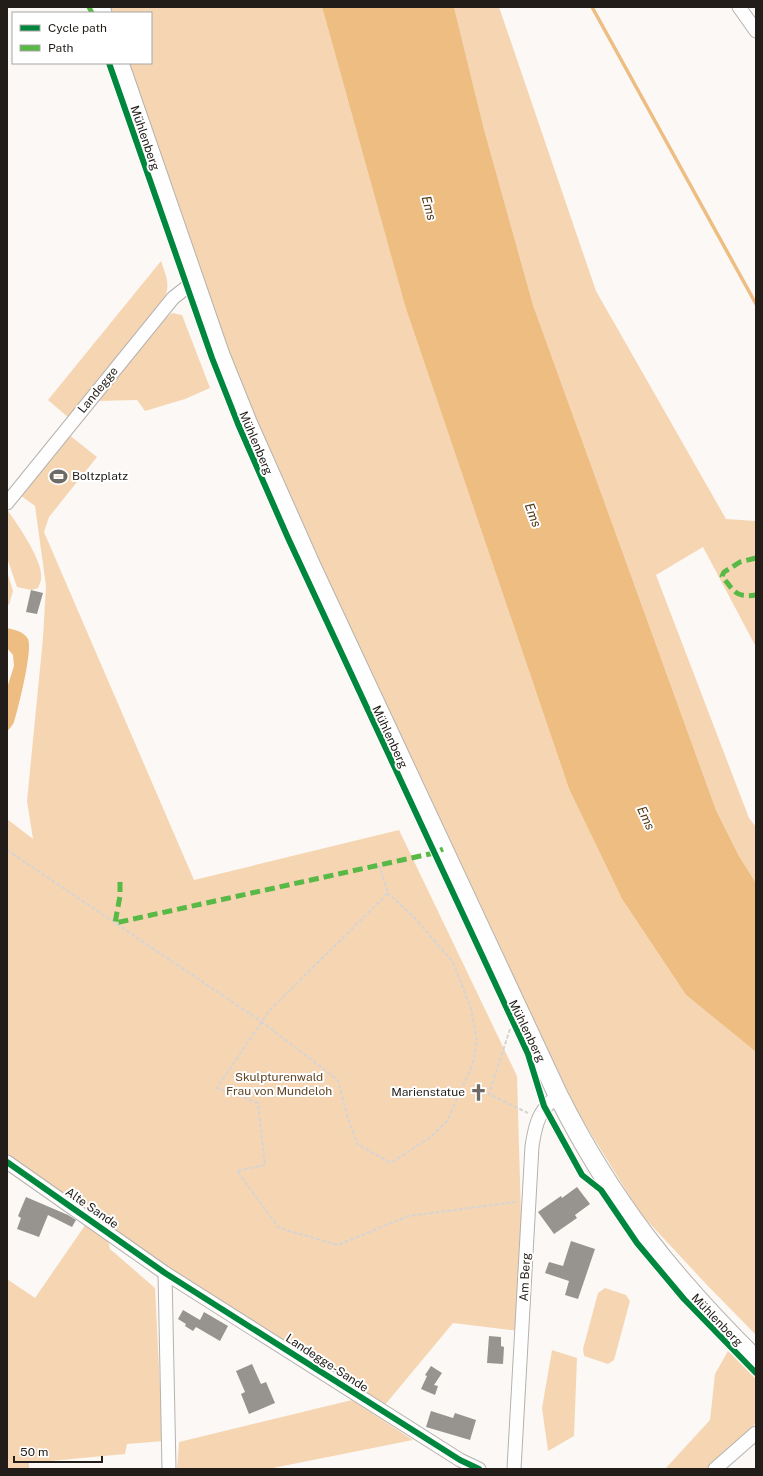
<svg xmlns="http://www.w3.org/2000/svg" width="763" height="1476" font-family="'Public Sans',sans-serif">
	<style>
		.green { fill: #f6d6b2 }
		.water { fill: #eebd82 }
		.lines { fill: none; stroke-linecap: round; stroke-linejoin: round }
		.stream { stroke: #eebd82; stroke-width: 3.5 }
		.building { fill: #979490 }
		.street-casing { stroke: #b6b2ae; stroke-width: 15 }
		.secondary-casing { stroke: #b6b2ae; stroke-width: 21 }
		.path { stroke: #d6d4d3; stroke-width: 2; stroke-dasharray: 4 2; stroke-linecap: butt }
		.street { stroke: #fefefe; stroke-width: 13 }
		.secondary { stroke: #fefefe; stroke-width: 19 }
		.quiet { stroke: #58b947; stroke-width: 5; stroke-dasharray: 10 5; stroke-linecap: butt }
		.cycleway-casing { stroke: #fff; stroke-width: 8 }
		.cycleway { stroke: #00873e; stroke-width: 6 }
		.labels { text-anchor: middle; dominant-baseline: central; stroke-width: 4; stroke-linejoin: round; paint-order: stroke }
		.street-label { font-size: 12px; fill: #221d18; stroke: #fff }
		.poi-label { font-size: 12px; fill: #221d18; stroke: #fff; text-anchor: start }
		.park-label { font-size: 12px; fill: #624523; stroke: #fff }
		.water-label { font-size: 13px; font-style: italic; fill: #523713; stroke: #fff }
	</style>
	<rect width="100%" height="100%" fill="#fbf8f5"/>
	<g class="green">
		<polygon points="108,7 322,7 405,306 569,789 622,899 686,995 756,1052 756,1335 707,1285 640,1213 580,1116 502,958 282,484 212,312 127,63 151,63 151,13 110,13"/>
		<polygon points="454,7 499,7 596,291 726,519 756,521 756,647 703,547 656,575 749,818 756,827 756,883 739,856 716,810 533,305 484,129"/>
		<path d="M161 261C166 276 171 284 164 300L69 418 48 400Z"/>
		<polygon points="172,313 182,315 210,388 185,399 145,411 137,400 96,401 165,319"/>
		<polygon points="68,434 97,457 49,517 44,532 194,880 399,830 517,1076 522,1251 519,1331 453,1323 384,1406 198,1293 7,1160 7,819 33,839 27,801 43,638 46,586 35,506 20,495"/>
		<path d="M8 511C18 525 44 562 41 579 41 582 39 585 38 588L31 590 17 587 7 558Z"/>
		<polygon points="7,571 13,591 9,605 7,604"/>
		<polygon points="88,1221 107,1236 110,1249 155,1288 161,1406 165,1407 164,1441 127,1444 125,1454 29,1463 29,1469 7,1469 7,1279 35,1298"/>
		<polygon points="605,1288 626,1295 630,1301 614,1360 608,1364 584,1356 583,1349 598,1293"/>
		<polygon points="552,1350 577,1358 574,1436 548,1451 542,1408"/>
		<polygon points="728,1351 756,1379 756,1423 714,1463 706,1469 665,1469 710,1420 715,1374"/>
		<polygon points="352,1400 413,1440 268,1469 177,1469 179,1442"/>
	</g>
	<g class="water">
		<polygon points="322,7 454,7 484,129 533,305 716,810 739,856 756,883 756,1052 686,995 622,899 569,789 405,306"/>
		<path d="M7 628C15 630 23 631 28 639 33 650 18 709 14 722 13 725 9 729 7 732V688L14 666 13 655 7 648Z"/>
	</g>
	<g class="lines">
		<polyline class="stream" points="592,7 756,304"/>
	</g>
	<g class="building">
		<polygon points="31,590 43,593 37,614 26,612"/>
		<polygon points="577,1187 590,1204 575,1215 577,1218 554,1234 538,1212 561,1196 562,1198"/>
		<polygon points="26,1197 68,1215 76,1220 72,1227 48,1215 39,1237 17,1229 21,1218 18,1216"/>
		<polygon points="571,1241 595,1249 578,1299 565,1295 569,1281 545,1273 549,1262 563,1266"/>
		<polygon points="183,1310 200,1320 204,1312 228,1326 220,1341 196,1327 193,1331 185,1326 186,1324 178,1319"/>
		<polygon points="489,1336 501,1337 501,1346 504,1347 503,1364 487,1363"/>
		<polygon points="252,1364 261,1384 266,1382 275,1403 249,1414 241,1394 245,1392 236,1371"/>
		<polygon points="431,1366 442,1373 434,1385 438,1386 435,1395 421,1389 427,1376 425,1375"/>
		<polygon points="431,1411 453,1418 455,1413 476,1420 470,1440 426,1427"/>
	</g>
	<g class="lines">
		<defs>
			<g id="street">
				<polyline points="739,7 756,31"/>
				<polyline points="7,503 173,298 187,287 195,285"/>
				<polyline points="7,1162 165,1273 460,1460 479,1469"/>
				<polyline points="165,1273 169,1469"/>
				<path d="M514 1469 532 1146C536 1121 539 1111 558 1095"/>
				<polyline points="715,1469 756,1433"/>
			</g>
			<g id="secondary">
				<polyline points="100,7 102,13"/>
				<path d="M119 63 220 355 247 422 311 566 558 1095C611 1201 672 1277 756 1360"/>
			</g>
		</defs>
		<use href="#street" class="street-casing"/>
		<use href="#secondary" class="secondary-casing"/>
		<g class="path">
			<polyline points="7,850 262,1022 338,1080 346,1112 357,1144 391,1163 432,1136 447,1121 473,1064 477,1041 471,1009 453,962 413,916 388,893"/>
			<polyline points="379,865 388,893 269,1011 217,1088 258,1103 265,1165 237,1171 279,1228 338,1245 408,1216 516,1202"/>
			<polyline points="510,1029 489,1094 528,1113"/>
		</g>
		<use href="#street" class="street"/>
		<use href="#secondary" class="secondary"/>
		<g class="quiet">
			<polyline points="89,7 92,13"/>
			<path d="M756 558 740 562 724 572 722 576C734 591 735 598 756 595"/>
			<polyline points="120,882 120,896 115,923 434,853 443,849"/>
		</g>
		<defs>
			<g id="cycleway">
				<polyline points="109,63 212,358 238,424 288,538 528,1054 544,1106 582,1175 601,1190 637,1243 684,1299 756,1373"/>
				<polyline points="7,1162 165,1273 460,1460 479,1469"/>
			</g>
		</defs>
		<use href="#cycleway" class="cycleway-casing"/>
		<use href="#cycleway" class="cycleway"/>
	</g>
	<defs>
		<symbol id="stadium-bare" viewBox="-9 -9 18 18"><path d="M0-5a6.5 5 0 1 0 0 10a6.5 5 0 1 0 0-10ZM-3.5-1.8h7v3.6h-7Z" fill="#6e6a65" stroke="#fff" stroke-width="2.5" paint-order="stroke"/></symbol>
		<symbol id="church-bare" viewBox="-9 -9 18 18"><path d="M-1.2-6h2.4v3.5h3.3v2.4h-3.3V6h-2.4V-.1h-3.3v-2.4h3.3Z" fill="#6e6a65" stroke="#fff" stroke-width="2.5" paint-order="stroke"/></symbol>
	</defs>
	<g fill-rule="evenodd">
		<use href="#stadium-bare" x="46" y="464" width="25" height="25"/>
		<use href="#church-bare" x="466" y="1080" width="25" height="25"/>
	</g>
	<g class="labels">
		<g class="street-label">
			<text transform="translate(145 138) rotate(71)">Mühlenberg</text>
			<text transform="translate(98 390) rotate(-51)">Landegge</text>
			<text transform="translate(256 443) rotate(67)">Mühlenberg</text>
			<text transform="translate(390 737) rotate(65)">Mühlenberg</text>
			<text transform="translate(527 1031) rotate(64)">Mühlenberg</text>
			<text transform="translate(92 1208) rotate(35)">Alte Sande</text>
			<text transform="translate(525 1277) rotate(-87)">Am Berg</text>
			<text transform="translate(717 1320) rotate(46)">Mühlenberg</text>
			<text transform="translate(327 1363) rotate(33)">Landegge-Sande</text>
		</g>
		<g class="poi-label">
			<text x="72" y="476">Boltzplatz</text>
			<text x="465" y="1092" text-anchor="end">Marienstatue</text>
		</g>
		<g class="park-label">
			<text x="279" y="1077">Skulpturenwald<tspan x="279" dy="14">Frau von Mundeloh</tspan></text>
		</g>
		<g class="water-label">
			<text transform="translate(429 208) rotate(75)">Ems</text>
			<text transform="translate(533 515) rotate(69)">Ems</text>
			<text transform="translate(646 818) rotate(65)">Ems</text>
		</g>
	</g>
	<rect width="763" height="1476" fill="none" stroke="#221d18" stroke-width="16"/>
	<rect x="12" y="12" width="140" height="52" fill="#ffffff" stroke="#a7a5a3"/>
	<rect x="20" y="25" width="20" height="6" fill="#00873e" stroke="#a7a5a3"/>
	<text x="48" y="32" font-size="12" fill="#221d18">Cycle path</text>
	<rect x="20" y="45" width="20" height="6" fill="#58b947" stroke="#a7a5a3"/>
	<text x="48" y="52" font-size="12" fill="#221d18">Path</text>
	<path d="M14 1456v6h88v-6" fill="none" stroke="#221d18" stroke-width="2"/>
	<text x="20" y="1456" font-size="12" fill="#221d18" stroke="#ffffff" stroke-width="3" paint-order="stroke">50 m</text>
</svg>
